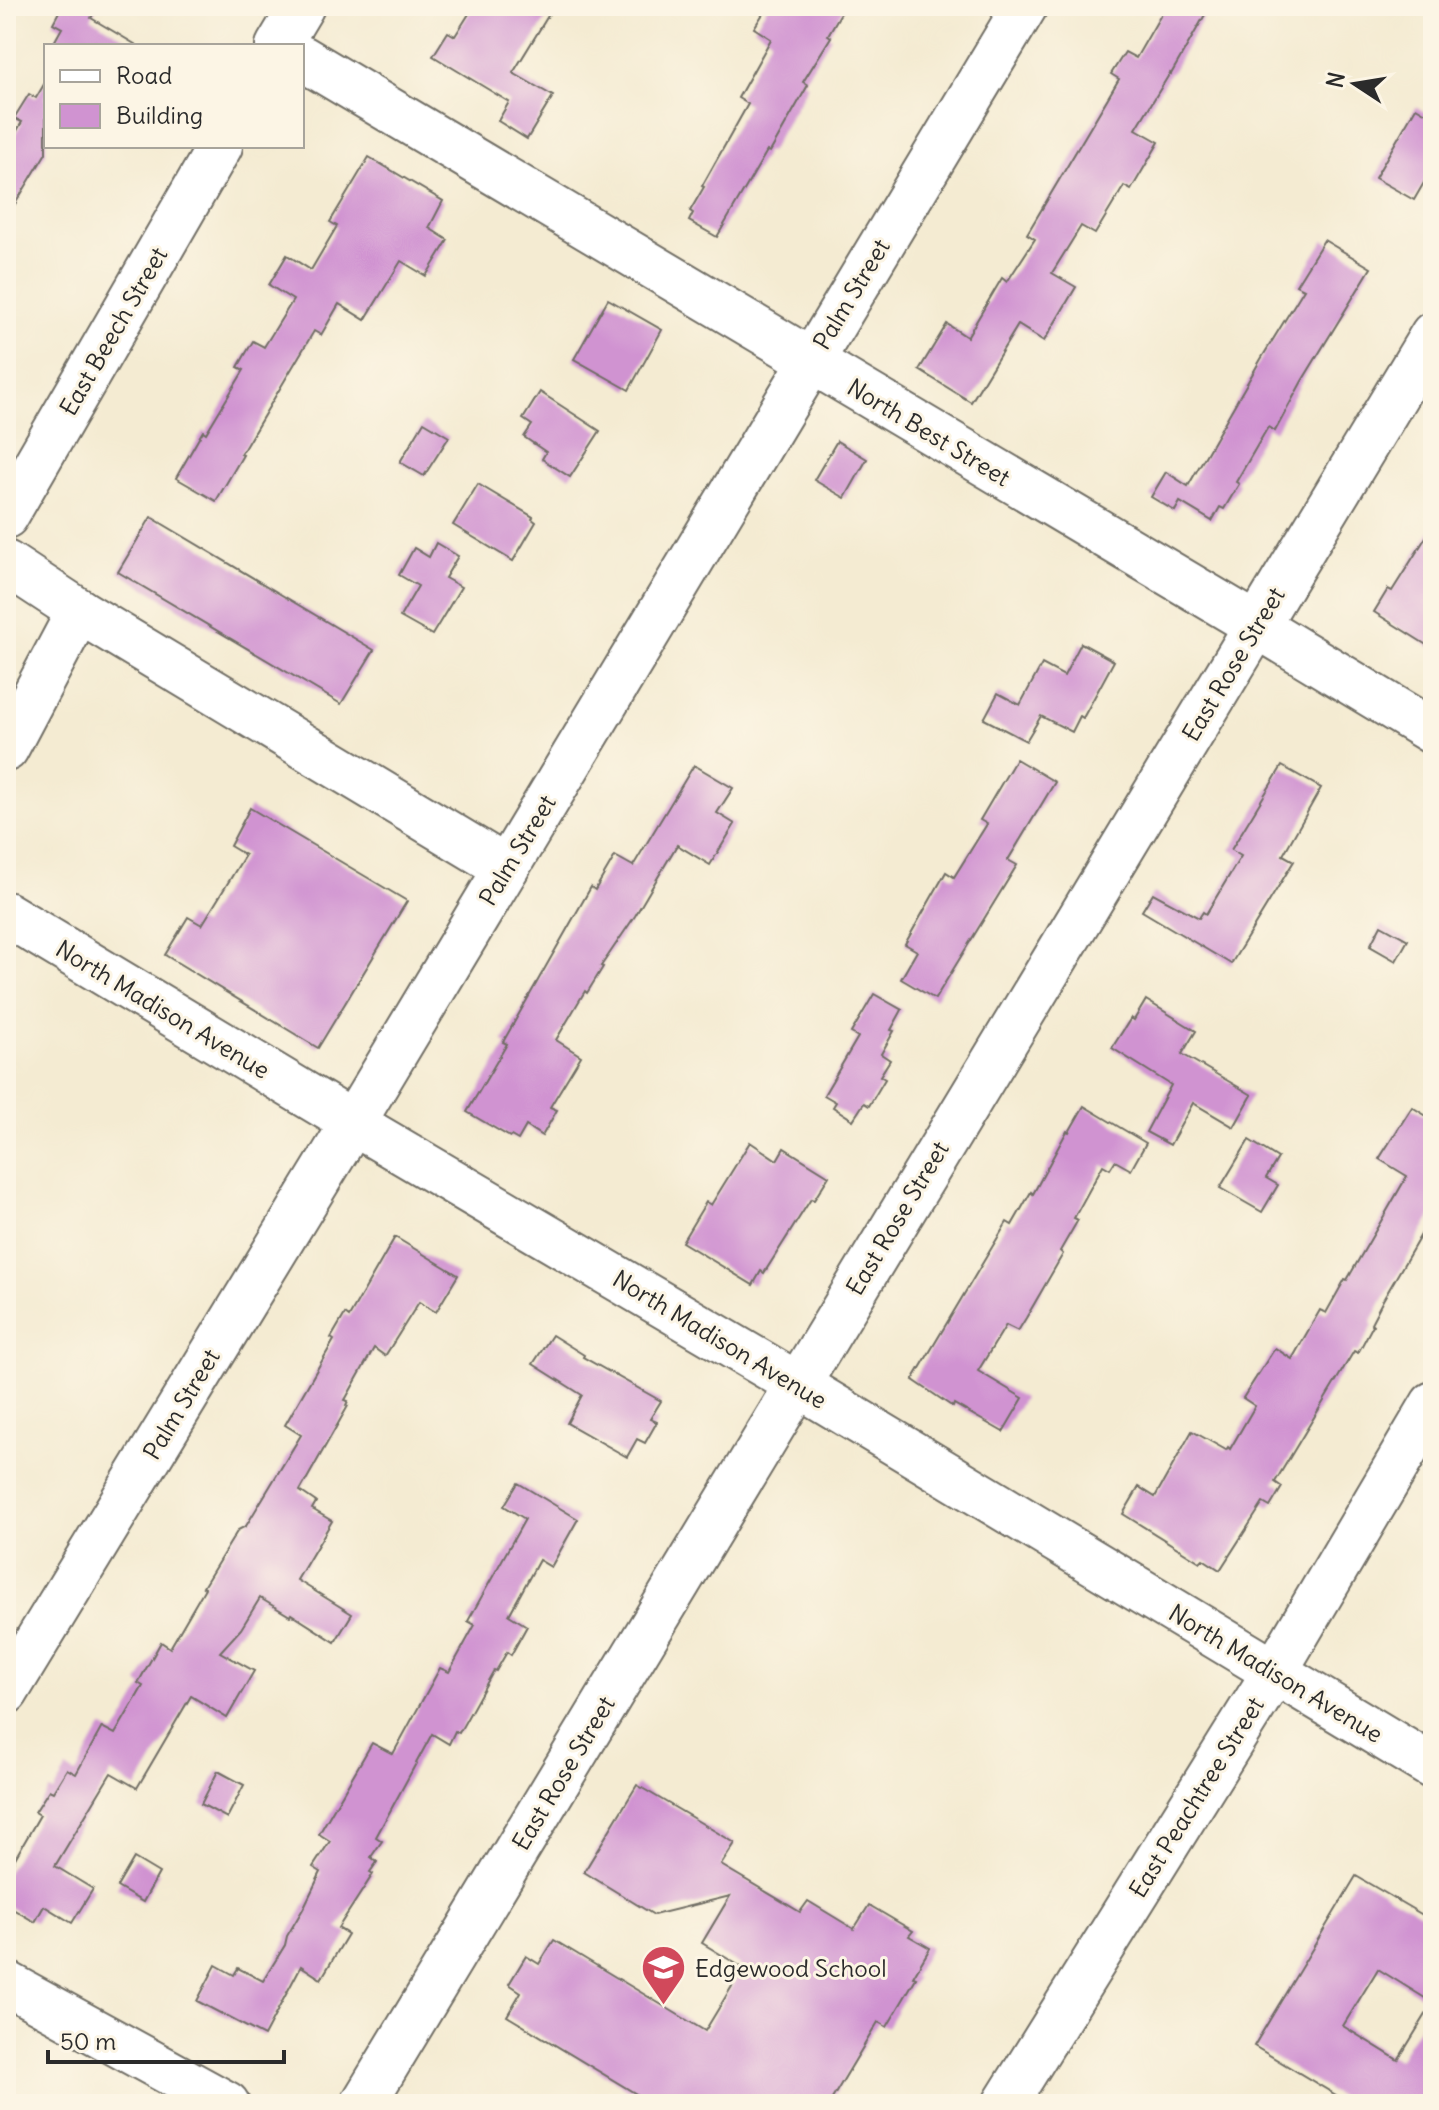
<svg xmlns="http://www.w3.org/2000/svg" width="1439" height="2110" font-family="Delius,sans-serif">
	<style>
		.building { fill: #d093d1; fill-rule: evenodd }
		.lines { fill: none; stroke-linecap: round; stroke-linejoin: round }
		.minor-casing { stroke: #716e65; stroke-width: 48 }
		.minor { stroke: #fff; stroke-width: 44 }
		.labels { text-anchor: middle; dominant-baseline: central; stroke-width: 6; stroke-linejoin: round; paint-order: stroke }
		.street-label { font-size: 24px; fill: #2b2b2b; stroke: #fcf5e5 }
		.poi-label { font-size: 24px; fill: #2b2b2b; stroke: #fcf5e5; text-anchor: start }
	</style>
	<rect width="100%" height="100%" fill="#fcf5e5"/>
	<filter id="ink" filterUnits="userSpaceOnUse"><feTurbulence type="fractalNoise" baseFrequency=".0125" numOctaves="2"/><feDisplacementMap in="SourceGraphic" scale="16" xChannelSelector="R" yChannelSelector="G"/><feConvolveMatrix kernelMatrix="1 2 1 2 8 2 1 2 1" color-interpolation-filters="sRGB"/></filter>
	<filter id="wash" filterUnits="userSpaceOnUse"><feTurbulence type="fractalNoise" baseFrequency=".006" numOctaves="4" result="noise"/><feDisplacementMap in="SourceGraphic" scale="32" xChannelSelector="R" yChannelSelector="G"/><feGaussianBlur stdDeviation="1.8" result="paint"/><feColorMatrix in="noise" values="0 0 0 0 0 0 0 0 0 0 0 0 0 0 0 0 0 1.4 0 .05"/><feComposite in="paint" operator="in"/></filter>
	<g filter="url(#wash)">
		<rect width="100%" height="100%" fill="#f4ebd2"/>
		<g id="blocks">
			<g class="building">
				<polygon points="62,6 98,6 91,18 138,46 52,46 62,28 53,23"/>
				<polygon points="474,6 554,6 513,73 553,96 527,139 498,121 509,102 433,56 448,32 455,36"/>
				<polygon points="768,6 845,6 828,35 831,37 803,82 808,85 770,152 767,151 717,237 689,221 693,213 690,211 704,187 702,186 748,104 738,98 771,39 754,28"/>
				<polygon points="1166,6 1210,6 1171,74 1170,73 1136,129 1159,142 1131,190 1124,186 1095,234 1081,226 1052,273 1076,287 1044,341 1018,325 971,402 919,370 947,324 967,337 1002,278 1007,282 1035,239 1027,234 1119,79 1111,74 1125,52 1136,58"/>
				<polygon points="46,81 46,153 6,219 6,150 22,122 14,118 29,94 36,98"/>
				<polygon points="1416,107 1433,117 1433,167 1414,200 1375,178"/>
				<polygon points="369,157 443,201 429,228 448,240 426,276 401,261 365,320 339,304 321,335 314,331 241,454 243,455 216,501 176,478 203,431 206,433 244,370 238,367 253,341 264,347 293,300 269,285 287,255 311,270 337,226 330,222"/>
				<polygon points="1324,240 1371,268 1302,381 1275,431 1268,427 1236,482 1239,484 1224,509 1220,507 1212,521 1180,502 1175,511 1151,497 1166,472 1188,486 1261,359 1304,289 1296,285"/>
				<polygon points="608,299 662,330 629,390 574,359"/>
				<polygon points="540,392 600,431 570,477 542,459 546,452 524,437 532,425 523,419"/>
				<polygon points="424,422 449,437 424,476 400,462"/>
				<polygon points="837,441 867,459 845,498 814,480"/>
				<polygon points="478,484 533,517 532,519 536,522 513,561 453,525"/>
				<polygon points="151,517 374,650 341,704 118,572"/>
				<polygon points="1433,526 1433,649 1374,612 1388,589 1392,591"/>
				<polygon points="436,543 458,556 445,578 461,587 432,635 400,617 418,586 399,575 414,548 429,557"/>
				<polygon points="1081,643 1114,661 1083,718 1080,716 1072,732 1041,716 1026,741 984,719 998,693 1020,705 1042,664 1064,676"/>
				<polygon points="1016,759 1055,782 1008,860 1017,865 935,999 901,979 917,951 905,944 946,872 954,877 987,824 980,820"/>
				<polygon points="694,765 733,788 717,813 735,824 710,865 677,845 635,916 601,966 603,967 587,993 585,991 556,1040 581,1056 550,1107 557,1110 542,1136 526,1126 518,1140 511,1136 510,1137 467,1112 507,1044 503,1042 591,887 595,890 615,856 633,866"/>
				<polygon points="1282,766 1321,788 1283,855 1294,861 1231,964 1142,911 1153,893 1199,918 1203,912 1206,914 1241,856 1231,850"/>
				<polygon points="250,808 407,901 318,1048 165,955 188,917 202,925 245,855 230,846"/>
				<polygon points="1381,925 1408,940 1396,961 1370,946"/>
				<polygon points="874,994 902,1010 891,1030 894,1031 881,1054 890,1060 880,1076 885,1079 869,1106 864,1103 853,1120 833,1107 836,1102 824,1095 858,1037 851,1033"/>
				<polygon points="1146,1000 1196,1031 1182,1054 1252,1095 1234,1127 1193,1103 1170,1145 1146,1132 1171,1085 1112,1048 1131,1018 1134,1020"/>
				<polygon points="1084,1106 1146,1143 1131,1170 1115,1161 1110,1169 1103,1165 1074,1218 1078,1220 1060,1251 1063,1254 1026,1318 1018,1331 1006,1325 978,1371 1023,1398 1003,1432 954,1404 953,1407 913,1380 1007,1222 1012,1225 1031,1192 1033,1194 1067,1131 1069,1132"/>
				<polygon points="1412,1107 1433,1120 1433,1214 1383,1300 1371,1323 1373,1325 1358,1353 1354,1351 1275,1482 1282,1487 1270,1507 1263,1503 1220,1570 1203,1559 1200,1562 1123,1514 1139,1487 1155,1497 1192,1431 1226,1450 1228,1447 1230,1449 1255,1406 1243,1398 1275,1348 1292,1359 1320,1310 1326,1313 1345,1279 1347,1280 1407,1176 1379,1159"/>
				<polygon points="1249,1140 1278,1158 1266,1178 1278,1185 1262,1212 1220,1188"/>
				<polygon points="750,1142 777,1160 784,1148 829,1176 814,1200 811,1199 764,1273 761,1271 753,1285 682,1242 706,1202 711,1205"/>
				<polygon points="395,1237 458,1275 436,1312 419,1302 385,1356 374,1348 345,1400 348,1401 346,1405 348,1406 300,1491 316,1502 312,1509 332,1521 297,1580 352,1614 335,1642 291,1614 290,1616 260,1598 241,1629 220,1652 254,1671 227,1718 191,1696 137,1788 111,1773 55,1866 93,1889 72,1923 44,1906 35,1922 6,1905 6,1874 40,1815 35,1812 49,1790 53,1792 67,1769 76,1774 102,1727 115,1734 143,1686 138,1683 161,1642 170,1648 205,1588 203,1587 238,1530 246,1526 301,1435 285,1425 334,1340 331,1338 345,1314 349,1317"/>
				<polygon points="552,1335 584,1355 583,1357 661,1401 650,1419 657,1422 645,1443 637,1439 627,1457 567,1423 582,1395 533,1364"/>
				<polygon points="518,1483 578,1519 551,1567 539,1560 509,1615 527,1626 511,1655 507,1652 496,1671 494,1670 459,1733 455,1731 449,1744 432,1734 376,1837 382,1841 371,1857 377,1862 370,1872 373,1874 338,1928 348,1934 321,1979 301,1966 264,2036 197,2001 216,1965 234,1975 238,1968 263,1981 285,1945 287,1936 303,1909 321,1872 313,1867 330,1841 319,1834 372,1743 393,1754 440,1668 449,1672 475,1625 468,1621 525,1519 504,1506"/>
				<polygon points="218,1771 244,1785 227,1818 201,1804"/>
				<polygon points="637,1785 735,1843 721,1865 800,1912 808,1901 854,1929 869,1905 913,1931 909,1936 930,1948 913,1977 916,1978 887,2027 878,2022 829,2104 653,2104 507,2016 521,1992 509,1984 526,1956 539,1964 554,1940 705,2031 743,1968 702,1943 730,1896 654,1915 584,1872"/>
				<polygon points="134,1858 159,1873 143,1902 117,1887"/>
				<path d="M1356 1876 1433 1921V2104H1351L1254 2046ZM1378 1969 1433 2003 1398 2060 1343 2026Z"/>
			</g>
		</g>
	</g>
	<g filter="url(#ink)">
		<use href="#blocks" fill-opacity="0" stroke="#716e65" stroke-width="2"/>
		<g class="lines">
			<defs>
				<g id="minor">
					<polyline points="278,46 302,6"/>
					<polyline points="302,58 1256,625 1433,732"/>
					<polyline points="6,516 220,146"/>
					<polyline points="6,563 79,611 6,749"/>
					<polyline points="79,611 506,868"/>
					<polyline points="6,914 353,1123 797,1384 1433,1767"/>
					<polyline points="6,1692 353,1123 1025,6"/>
					<polyline points="6,1983 227,2104"/>
					<polyline points="363,2104 1433,334"/>
					<polyline points="1005,2104 1274,1673 1433,1404"/>
				</g>
			</defs>
			<use href="#minor" class="minor-casing"/>
			<use href="#minor" class="minor"/>
		</g>
	</g>
	<defs>
		<symbol id="school-pin" viewBox="-11 -11 22 30"><path d="M0 17L-7.5 6A9.5 9.5 0 1 1 7.5 6Z" fill="#d1495b" stroke="#fcf5e5"/><path d="M0-5L7-2L0 1L-7-2ZM-4 1L0 2.5L4 1V4Q0 6-4 4Z" fill="#fff"/></symbol>
	</defs>
	<g fill-rule="evenodd">
		<use href="#school-pin" x="638" y="1942" width="51" height="69"/>
	</g>
	<g class="labels">
		<g class="street-label">
			<text transform="translate(851 294) rotate(-59)">Palm Street</text>
			<text transform="translate(113 331) rotate(-60)">East Beech Street</text>
			<text transform="translate(929 432) rotate(31)">North Best Street</text>
			<text transform="translate(1233 664) rotate(-59)">East Rose Street</text>
			<text transform="translate(517 850) rotate(-59)">Palm Street</text>
			<text transform="translate(163 1009) rotate(31)">North Madison Avenue</text>
			<text transform="translate(897 1218) rotate(-59)">East Rose Street</text>
			<text transform="translate(720 1339) rotate(31)">North Madison Avenue</text>
			<text transform="translate(181 1404) rotate(-59)">Palm Street</text>
			<text transform="translate(1276 1673) rotate(31)">North Madison Avenue</text>
			<text transform="translate(563 1773) rotate(-59)">East Rose Street</text>
			<text transform="translate(1196 1797) rotate(-58)">East Peachtree Street</text>
		</g>
		<g class="poi-label">
			<text x="695" y="1968">Edgewood School</text>
		</g>
	</g>
	<rect width="1439" height="2110" fill="none" stroke="#fcf5e5" stroke-width="32"/>
	<rect x="44" y="44" width="260" height="104" fill="#fcf5e5" stroke="#a8a49b" stroke-width="2"/>
	<rect x="60" y="70" width="40" height="12" fill="#ffffff" stroke="#a8a49b" stroke-width="2"/>
	<text x="116" y="84" font-size="24" fill="#2b2b2b">Road</text>
	<rect x="60" y="104" width="40" height="24" fill="#d093d1" stroke="#a8a49b" stroke-width="2"/>
	<text x="116" y="124" font-size="24" fill="#2b2b2b">Building</text>
	<g transform="translate(1355 84) rotate(282)" stroke="#fcf5e5" stroke-width="6" paint-order="stroke">
	<path d="M0-6L14 30L0 20L-14 30Z" fill="#2b2b2b"/>
	<text y="-12" font-size="22" font-weight="bold" text-anchor="middle" fill="#2b2b2b">N</text>
	</g>
	<path d="M48 2050v12h236v-12" fill="none" stroke="#2b2b2b" stroke-width="4"/>
	<text x="60" y="2050" font-size="24" fill="#2b2b2b" stroke="#fcf5e5" stroke-width="6" paint-order="stroke">50 m</text>
</svg>
